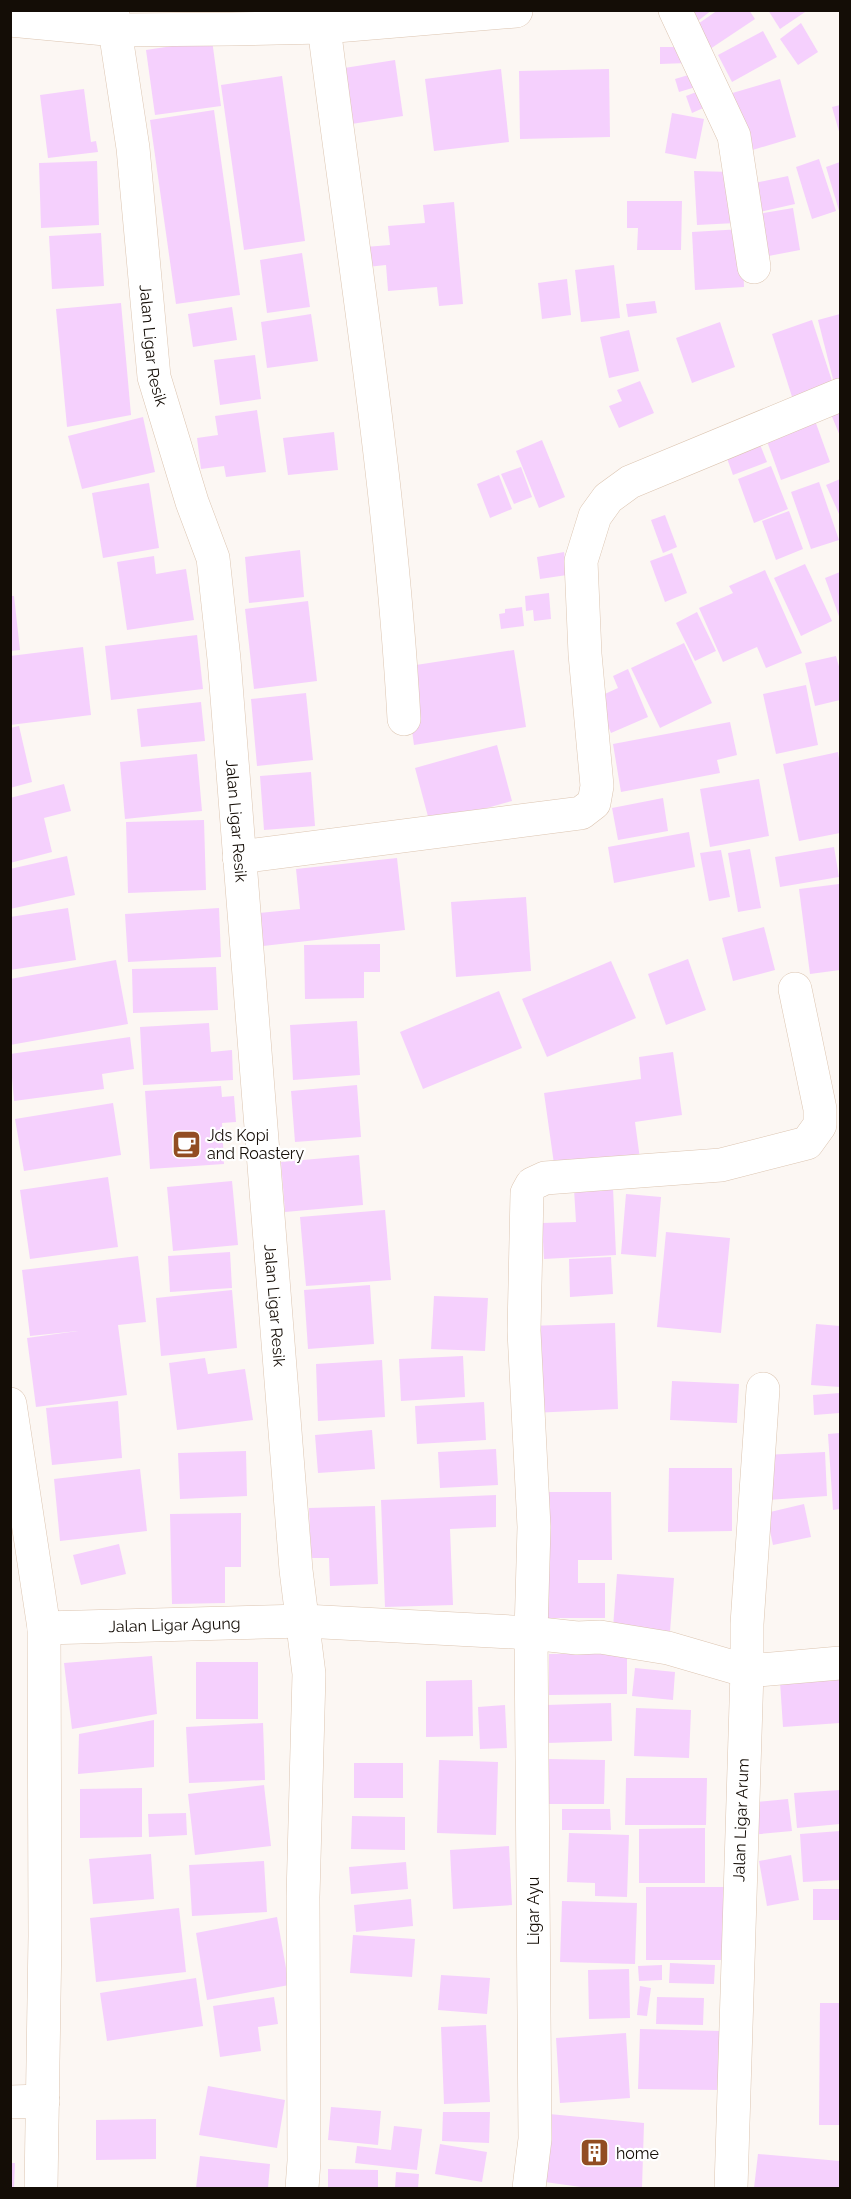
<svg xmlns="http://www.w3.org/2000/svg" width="851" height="2199" font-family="Raleway,sans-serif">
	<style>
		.building { fill: #f5d0fd }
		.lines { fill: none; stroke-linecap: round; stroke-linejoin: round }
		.minor-casing { stroke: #dcc5b1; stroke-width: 34 }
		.minor { stroke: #fff; stroke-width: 33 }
		.labels { text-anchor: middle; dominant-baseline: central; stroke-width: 4.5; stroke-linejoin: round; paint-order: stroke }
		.street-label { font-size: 16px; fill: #140d06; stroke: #fff }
		.poi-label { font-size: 16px; fill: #140d06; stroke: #fff; text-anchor: start }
	</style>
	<rect width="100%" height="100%" fill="#fcf7f3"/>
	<g class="building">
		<polygon points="684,10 712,10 694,24"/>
		<polygon points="718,10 749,10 755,19 710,49 695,26"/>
		<polygon points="768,10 808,10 780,29"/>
		<polygon points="801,23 818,52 798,65 780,39"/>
		<polygon points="763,31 777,57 732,82 718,55"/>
		<polygon points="212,40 221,106 155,115 146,50"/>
		<polygon points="660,47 687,47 687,63 660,64"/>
		<polygon points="395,60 403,116 345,125 338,69"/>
		<polygon points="501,69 509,142 434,151 425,79"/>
		<polygon points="609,69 610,137 520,139 519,71"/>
		<polygon points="695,73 699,86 679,92 675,79"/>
		<polygon points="282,76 305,241 244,250 221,85"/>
		<polygon points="780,79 796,137 746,152 729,94"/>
		<polygon points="84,89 91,142 96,141 98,152 48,158 40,95"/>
		<polygon points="704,89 710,105 692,113 686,96"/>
		<polygon points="840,105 840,135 832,107"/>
		<polygon points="214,110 240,295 176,304 150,120"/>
		<polygon points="672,113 704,119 696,159 665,153"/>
		<polygon points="819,159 836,211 812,219 796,167"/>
		<polygon points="97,161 99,225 41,228 39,163"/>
		<polygon points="840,162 840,214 826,167"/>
		<polygon points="694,171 732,172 736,223 697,225"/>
		<polygon points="788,176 795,204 751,214 745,185"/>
		<polygon points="627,201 682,201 681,250 637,250 638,228 627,228"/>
		<polygon points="454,202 463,304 439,306 437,287 388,291 386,265 367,267 365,247 390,245 388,226 425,223 423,205"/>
		<polygon points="793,208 800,250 758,258 751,215"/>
		<polygon points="742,229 744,287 695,290 692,232"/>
		<polygon points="101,233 104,286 52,289 49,236"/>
		<polygon points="302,253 310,307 267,313 260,260"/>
		<polygon points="614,265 620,318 581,322 575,270"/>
		<polygon points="567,279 571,315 542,319 538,283"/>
		<polygon points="655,301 657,313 628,317 626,304"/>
		<polygon points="121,303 131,415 67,427 56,309"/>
		<polygon points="232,307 237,340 193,347 188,314"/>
		<polygon points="311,314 318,361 267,368 261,322"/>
		<polygon points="840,314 840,382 834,383 818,320"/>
		<polygon points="812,320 835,390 794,403 772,334"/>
		<polygon points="720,322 735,367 692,383 676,338"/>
		<polygon points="629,330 639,371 609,378 600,337"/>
		<polygon points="255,355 261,399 220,405 214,360"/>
		<polygon points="640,381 654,413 619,428 609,406 622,401 617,390"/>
		<polygon points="840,401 840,436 828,407"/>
		<polygon points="257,410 266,472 226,477 224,466 201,469 197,438 218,435 215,416"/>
		<polygon points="813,415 830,462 781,480 764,433"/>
		<polygon points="143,417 155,472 82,489 68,436"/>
		<polygon points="334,432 338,470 288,475 283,438"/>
		<polygon points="757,437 767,462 733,475 724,450"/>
		<polygon points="542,440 565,497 539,508 516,451"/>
		<polygon points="771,466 788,509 754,523 738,479"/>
		<polygon points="521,467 532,497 514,504 501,474"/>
		<polygon points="499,475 512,509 490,518 477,484"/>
		<polygon points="840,479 840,513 839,514 826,485"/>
		<polygon points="819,482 839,540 811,549 791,492"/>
		<polygon points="149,483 159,548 103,558 92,493"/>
		<polygon points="789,511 803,549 776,560 762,521"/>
		<polygon points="665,515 677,547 663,553 651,520"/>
		<polygon points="300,550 304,597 249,603 245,557"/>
		<polygon points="564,552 567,575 540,579 537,557"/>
		<polygon points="672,553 687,593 665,602 650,561"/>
		<polygon points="154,556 156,574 186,569 194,620 127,630 117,562"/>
		<polygon points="805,564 832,621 801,636 774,578"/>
		<polygon points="765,570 802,653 766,668 757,647 723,662 699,608 733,593 729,586"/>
		<polygon points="840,572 840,619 825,578"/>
		<polygon points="549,593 551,619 534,621 533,610 526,611 525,596"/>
		<polygon points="10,596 14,596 20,650 10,651"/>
		<polygon points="308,601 317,681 254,689 245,609"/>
		<polygon points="522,607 524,626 501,629 499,614 505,613 505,609"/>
		<polygon points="697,612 716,651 695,661 676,623"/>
		<polygon points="197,635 203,689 111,700 105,646"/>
		<polygon points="684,643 712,703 660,728 631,668"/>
		<polygon points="83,647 91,715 10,725 10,656"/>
		<polygon points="514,650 526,727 414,745 403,667"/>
		<polygon points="836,656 840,670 840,700 815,706 805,663"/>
		<polygon points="628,669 648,717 611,733 596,698 618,688 613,676"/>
		<polygon points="806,685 818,745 776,754 763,694"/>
		<polygon points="306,693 313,760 257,766 251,699"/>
		<polygon points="201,702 205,741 141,747 137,709"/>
		<polygon points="730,722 737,755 717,760 720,773 621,792 613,744"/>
		<polygon points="19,726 32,782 10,788 10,728"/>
		<polygon points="497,745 512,801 430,824 415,768"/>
		<polygon points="838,752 840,765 840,833 799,841 783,764"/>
		<polygon points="197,754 202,811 125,819 120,762"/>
		<polygon points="311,772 315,826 264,830 260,776"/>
		<polygon points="759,779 769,836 710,847 700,789"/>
		<polygon points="64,784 71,811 44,818 52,852 10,863 10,798"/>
		<polygon points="663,798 668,831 618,840 612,808"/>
		<polygon points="204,820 206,890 128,893 126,822"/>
		<polygon points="689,832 695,867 614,883 608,847"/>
		<polygon points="834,847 839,877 780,887 775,857"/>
		<polygon points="750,849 761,908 738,912 728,853"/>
		<polygon points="721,850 730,897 709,901 700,853"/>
		<polygon points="67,856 75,895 10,909 10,869"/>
		<polygon points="397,858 405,930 263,946 259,913 300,909 296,869"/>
		<polygon points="839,884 840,897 840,970 810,974 799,889"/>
		<polygon points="526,897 531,971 456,977 451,902"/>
		<polygon points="68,908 76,960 10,970 10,917"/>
		<polygon points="219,908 221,957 128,962 125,914"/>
		<polygon points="764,927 775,970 733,981 722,938"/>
		<polygon points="380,944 380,972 364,972 364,998 305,999 304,945"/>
		<polygon points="688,959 706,1010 666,1025 648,974"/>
		<polygon points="116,960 128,1024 10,1045 10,979"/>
		<polygon points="611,961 636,1018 547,1057 522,999"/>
		<polygon points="216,967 218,1010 133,1013 132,969"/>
		<polygon points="499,991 522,1048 423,1089 400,1032"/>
		<polygon points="357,1021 360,1075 293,1080 290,1025"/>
		<polygon points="209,1023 211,1052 232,1050 233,1080 143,1085 140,1027"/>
		<polygon points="130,1037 134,1069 102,1074 104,1089 14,1101 10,1054"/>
		<polygon points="673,1052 682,1115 635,1122 640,1159 555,1171 544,1093 641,1079 639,1057"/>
		<polygon points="357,1085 361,1137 295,1142 291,1091"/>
		<polygon points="221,1086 222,1097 234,1096 236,1122 222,1123 224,1164 150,1169 145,1091"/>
		<polygon points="113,1103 121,1155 24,1171 15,1119"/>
		<polygon points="359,1155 363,1205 285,1212 281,1162"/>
		<polygon points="108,1177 118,1247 30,1259 20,1190"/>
		<polygon points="232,1181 238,1245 173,1251 167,1187"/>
		<polygon points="613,1188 616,1255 544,1259 542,1223 576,1222 574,1189"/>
		<polygon points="626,1194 661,1197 656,1257 621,1254"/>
		<polygon points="385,1210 391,1280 306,1286 300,1217"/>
		<polygon points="666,1232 730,1238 721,1333 657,1327"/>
		<polygon points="230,1252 232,1288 170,1292 168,1256"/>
		<polygon points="138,1256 146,1322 118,1325 127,1395 36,1407 27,1338 78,1331 30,1336 22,1270"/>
		<polygon points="611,1257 613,1294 570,1297 569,1259"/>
		<polygon points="370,1285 374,1344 308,1349 304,1290"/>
		<polygon points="232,1290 237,1348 161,1356 156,1298"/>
		<polygon points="434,1296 488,1298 485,1351 431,1349"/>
		<polygon points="615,1323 618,1409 532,1413 529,1326"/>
		<polygon points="816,1324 840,1326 840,1387 811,1385"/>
		<polygon points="463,1356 465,1397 401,1401 399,1359"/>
		<polygon points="205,1358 208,1374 245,1369 253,1420 177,1430 169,1363"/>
		<polygon points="382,1360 385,1417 318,1421 316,1364"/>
		<polygon points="672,1381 739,1384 737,1423 670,1420"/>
		<polygon points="840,1393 840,1413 814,1415 813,1395"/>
		<polygon points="118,1401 122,1458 52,1465 46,1408"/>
		<polygon points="484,1402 486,1440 417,1444 415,1406"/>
		<polygon points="372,1430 375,1469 318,1473 315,1435"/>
		<polygon points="840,1433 840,1509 833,1510 828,1434"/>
		<polygon points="496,1449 498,1485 440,1488 438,1452"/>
		<polygon points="246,1451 247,1496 180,1499 178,1453"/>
		<polygon points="825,1452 827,1496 767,1500 764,1455"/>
		<polygon points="669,1468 732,1468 732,1531 668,1532"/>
		<polygon points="140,1469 147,1531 60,1541 54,1479"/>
		<polygon points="539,1492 611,1492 612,1560 578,1560 578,1583 605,1583 605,1618 540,1618"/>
		<polygon points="496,1495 496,1527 450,1529 453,1605 385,1607 381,1500"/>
		<polygon points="804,1504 811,1537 773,1545 766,1513"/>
		<polygon points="375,1506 378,1584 330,1586 329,1558 311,1558 309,1508"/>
		<polygon points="241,1513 241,1567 225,1567 225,1603 172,1604 170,1514"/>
		<polygon points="119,1544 126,1574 81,1585 73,1555"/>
		<polygon points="617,1574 674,1578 670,1632 613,1628"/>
		<polygon points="627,1653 627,1694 549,1695 549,1654"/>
		<polygon points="152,1656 157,1714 72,1729 64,1663"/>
		<rect x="196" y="1662" width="62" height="57"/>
		<polygon points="635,1668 675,1672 673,1700 632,1696"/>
		<polygon points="840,1677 840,1723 783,1727 780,1682"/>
		<polygon points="472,1680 473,1736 426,1737 426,1681"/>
		<polygon points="611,1703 612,1741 547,1743 546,1705"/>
		<polygon points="505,1705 507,1748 480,1749 478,1707"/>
		<polygon points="636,1708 691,1710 689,1758 634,1756"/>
		<polygon points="154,1720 154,1767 78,1774 79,1734"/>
		<polygon points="263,1723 265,1780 189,1783 186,1727"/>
		<polygon points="547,1759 605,1760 604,1804 546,1804"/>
		<polygon points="439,1760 498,1762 496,1835 437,1833"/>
		<rect x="354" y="1763" width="49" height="35"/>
		<polygon points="626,1778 707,1778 706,1825 625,1825"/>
		<polygon points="264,1785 271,1846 195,1855 188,1794"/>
		<polygon points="142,1788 142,1837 80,1838 80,1789"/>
		<polygon points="840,1790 840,1824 797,1828 794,1793"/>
		<polygon points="788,1799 792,1831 750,1835 747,1803"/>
		<polygon points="562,1809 610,1809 611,1830 562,1830"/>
		<polygon points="186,1813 187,1835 149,1837 148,1814"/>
		<polygon points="352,1816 405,1817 405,1850 351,1849"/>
		<polygon points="705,1828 705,1883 639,1883 639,1829"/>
		<polygon points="840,1831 840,1880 803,1882 800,1834"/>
		<polygon points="569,1833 629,1835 627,1897 595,1896 595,1883 567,1882"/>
		<polygon points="509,1846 512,1905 453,1909 450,1850"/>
		<polygon points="151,1854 154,1899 93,1904 89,1859"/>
		<polygon points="791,1855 799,1900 767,1906 759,1861"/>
		<polygon points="264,1861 267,1912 192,1916 189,1865"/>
		<polygon points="406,1862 408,1889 351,1894 349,1867"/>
		<rect x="646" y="1887" width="82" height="73"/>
		<rect x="813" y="1889" width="27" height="31"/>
		<polygon points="411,1899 413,1926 356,1932 354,1905"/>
		<polygon points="562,1901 637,1903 635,1964 560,1962"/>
		<polygon points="179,1908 186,1972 96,1982 90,1918"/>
		<polygon points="277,1917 289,1985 207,2000 196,1933"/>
		<polygon points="353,1935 415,1939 412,1977 350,1973"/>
		<polygon points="670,1963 715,1965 714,1984 669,1983"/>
		<polygon points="662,1965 662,1980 639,1981 638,1966"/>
		<polygon points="629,1969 630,2018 589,2019 588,1970"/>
		<polygon points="441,1975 490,1978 487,2014 438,2010"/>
		<polygon points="196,1978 203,2026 107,2041 100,1993"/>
		<polygon points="640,1986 651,1988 647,2016 637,2015"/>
		<polygon points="274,1997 278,2024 258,2027 261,2051 220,2057 213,2006"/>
		<polygon points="657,1997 704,1998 703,2025 656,2024"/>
		<polygon points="820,2003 840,2003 840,2125 819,2125"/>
		<polygon points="486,2025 490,2102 444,2104 441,2027"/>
		<polygon points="640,2029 721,2031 720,2090 638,2089"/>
		<polygon points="626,2033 630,2098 560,2103 556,2038"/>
		<polygon points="208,2086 285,2100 277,2148 199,2135"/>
		<polygon points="331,2107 381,2111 378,2145 328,2140"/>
		<polygon points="443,2112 490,2112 489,2143 442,2141"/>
		<polygon points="549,2114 644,2123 642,2188 588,2188 545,2182"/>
		<polygon points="156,2119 156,2159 96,2160 96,2120"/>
		<polygon points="394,2126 422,2129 417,2170 355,2163 357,2146 391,2150"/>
		<polygon points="440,2144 487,2152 482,2182 435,2174"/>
		<polygon points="758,2154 840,2161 840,2188 754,2188"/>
		<polygon points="200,2156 270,2164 268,2188 196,2188"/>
		<polygon points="10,2163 15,2163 14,2188 10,2188"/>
		<polygon points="328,2169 378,2170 378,2188 328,2188"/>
		<polygon points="396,2172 419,2174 418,2188 395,2188"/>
	</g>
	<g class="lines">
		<defs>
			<g id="minor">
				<path id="s1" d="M112 10 133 148 154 377 192 502 213 558 224 659 296 1570 309 1674 303 1897 304 2161 302 2188"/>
				<path d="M317 10 324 27C353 258 391 487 404 719"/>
				<polyline points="675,10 734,136 754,267"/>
				<polyline points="10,20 116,30 232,29 324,27 516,11"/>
				<polyline points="239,857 581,813 594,803 597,786 585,654 581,561 595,516 608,498 630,482 840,395"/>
				<polyline points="763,1389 747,1624 747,1671 840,1663"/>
				<path id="s2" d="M10 1404 44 1628 304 1621 531 1633 577 1638 600 1637 668 1648 747 1671 731 2188"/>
				<polyline points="10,2102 43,2101"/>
				<polyline points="41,2188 45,1936 44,1628"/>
				<polyline points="529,2188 535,2139 531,1633 534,1527 524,1331 527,1193 532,1184 545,1178 721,1165 807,1143 820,1125 820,1109 795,989"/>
			</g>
		</defs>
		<use href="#minor" class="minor-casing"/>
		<use href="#minor" class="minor"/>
	</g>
	<defs>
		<symbol id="cafe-square" viewBox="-11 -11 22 22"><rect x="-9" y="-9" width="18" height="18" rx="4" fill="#924d22" stroke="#fff"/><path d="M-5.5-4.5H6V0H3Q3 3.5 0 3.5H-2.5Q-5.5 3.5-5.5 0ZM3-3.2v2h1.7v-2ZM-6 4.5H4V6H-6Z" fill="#fff"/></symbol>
		<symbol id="building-square" viewBox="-11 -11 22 22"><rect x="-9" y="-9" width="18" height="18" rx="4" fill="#924d22" stroke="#fff"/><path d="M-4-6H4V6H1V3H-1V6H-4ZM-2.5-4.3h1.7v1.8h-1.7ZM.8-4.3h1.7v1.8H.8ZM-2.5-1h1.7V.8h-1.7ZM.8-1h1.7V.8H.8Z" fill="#fff"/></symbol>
	</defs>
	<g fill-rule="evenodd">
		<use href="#cafe-square" x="170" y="1128" width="33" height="33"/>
		<use href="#building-square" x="578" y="2136" width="33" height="33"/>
	</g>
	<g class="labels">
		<g class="street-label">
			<text stroke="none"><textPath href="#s1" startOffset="338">Jalan Ligar Resik</textPath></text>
			<text stroke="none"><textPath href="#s1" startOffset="824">Jalan Ligar Resik</textPath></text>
			<text stroke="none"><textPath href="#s1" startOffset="1310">Jalan Ligar Resik</textPath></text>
			<text stroke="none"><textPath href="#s2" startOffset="357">Jalan Ligar Agung</textPath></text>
			<text transform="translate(741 1820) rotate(-88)">Jalan Ligar Arum</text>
			<text transform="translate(533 1911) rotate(-90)">Ligar Ayu</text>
		</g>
		<g class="poi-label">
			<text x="207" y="1135">Jds Kopi<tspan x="207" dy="18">and Roastery</tspan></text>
			<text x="616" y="2153">home</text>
		</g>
	</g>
	<rect width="851" height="2199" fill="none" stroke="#140d06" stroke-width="24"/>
</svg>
